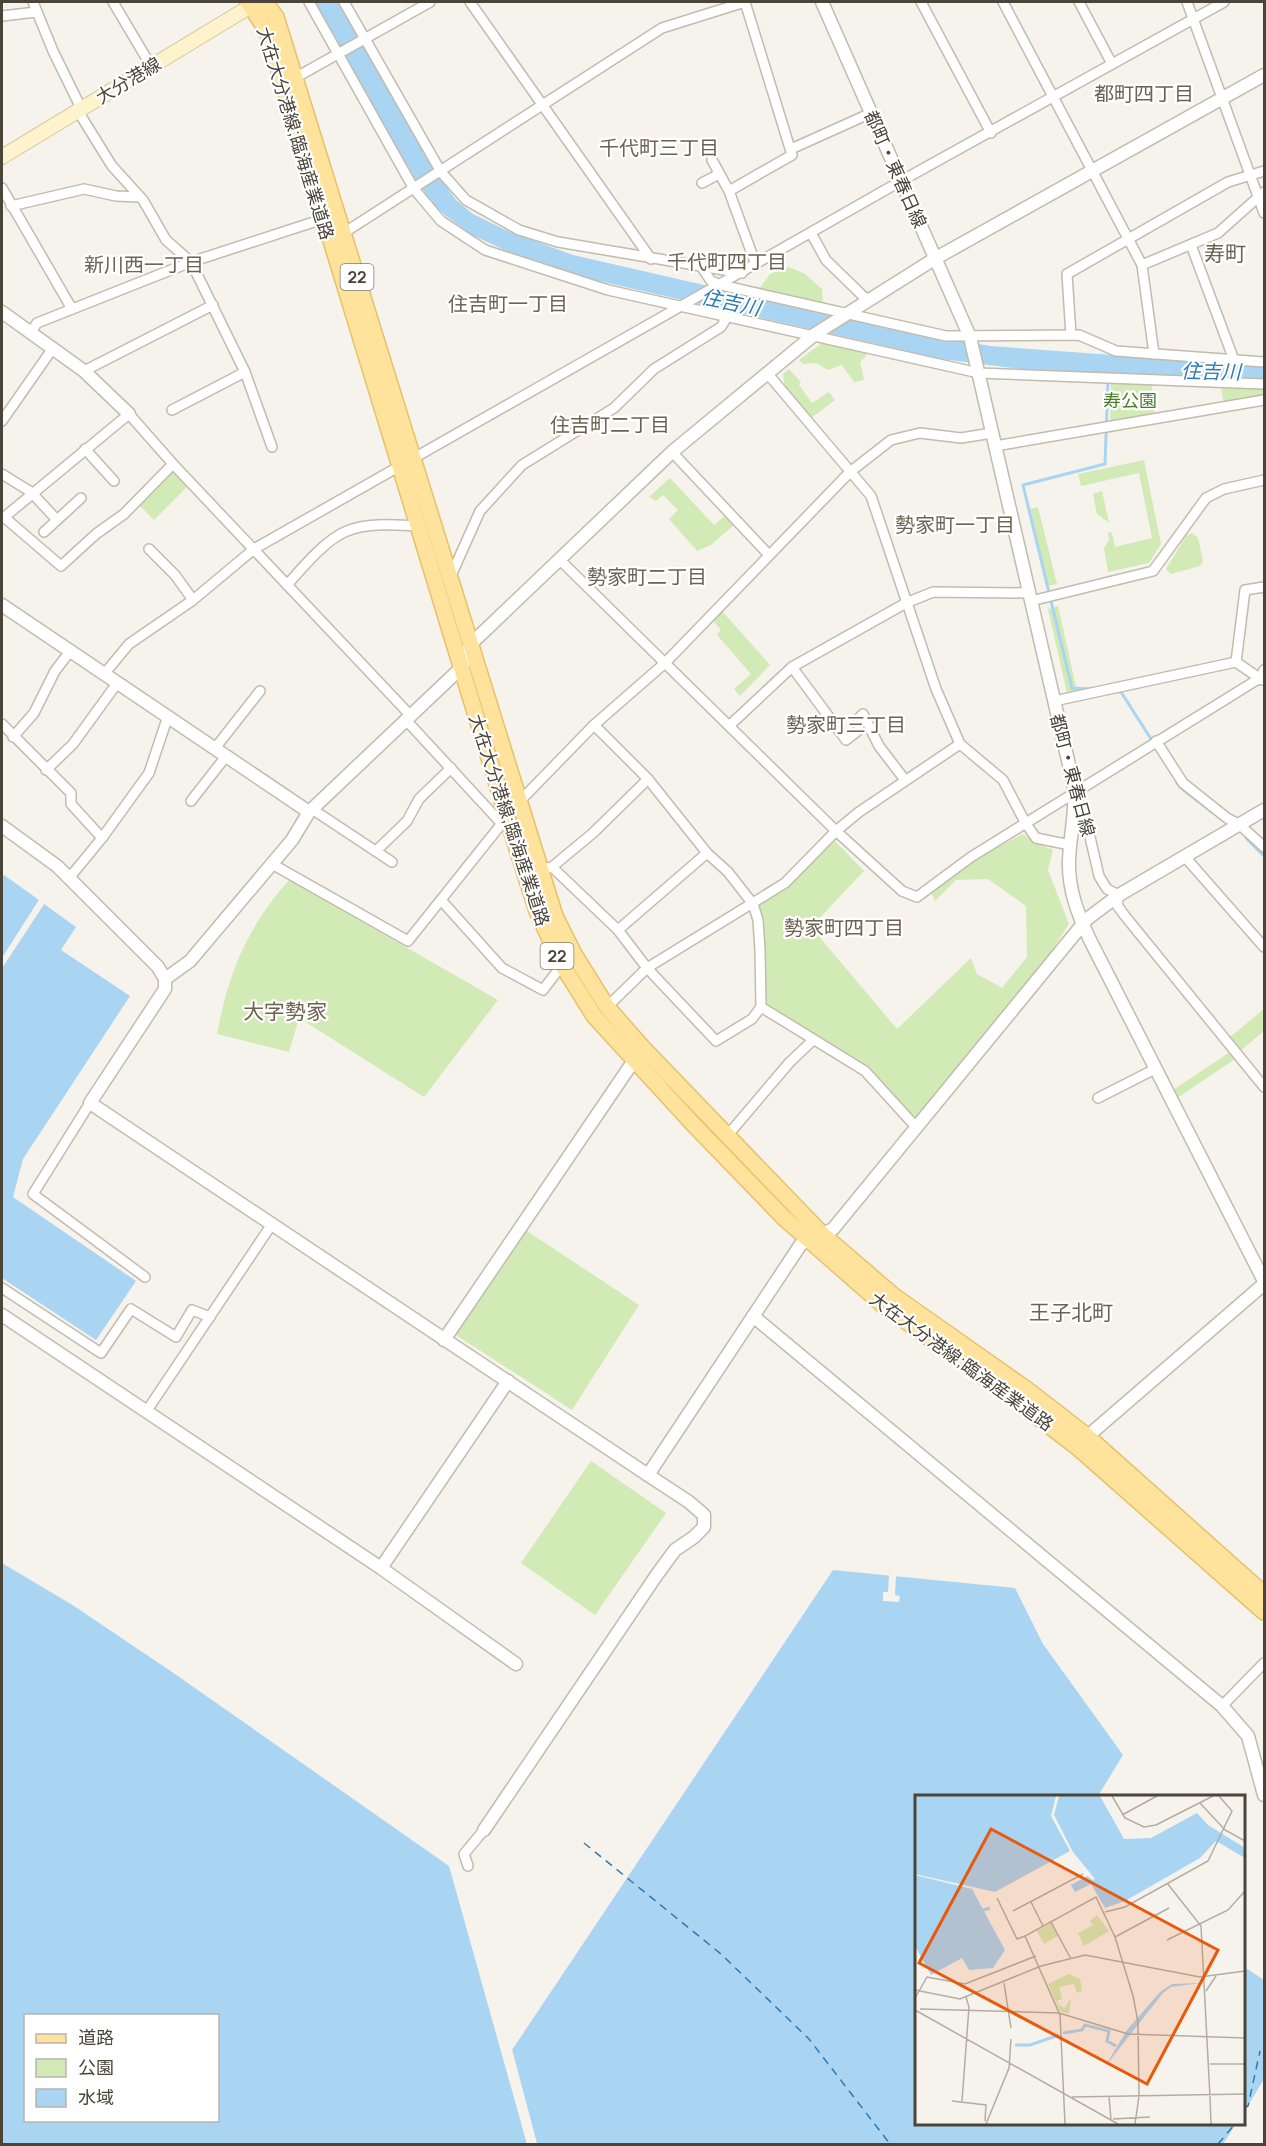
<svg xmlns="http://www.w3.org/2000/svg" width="1266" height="2146" font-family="Manrope,'Noto Sans JP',sans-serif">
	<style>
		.green { fill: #d2eab5 }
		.water { fill: #a9d4f2; fill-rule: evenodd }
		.pier { fill: #f6f3ec }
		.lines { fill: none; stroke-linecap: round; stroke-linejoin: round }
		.stream { stroke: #a9d4f2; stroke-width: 3 }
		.ferry { stroke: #2e7ab2; stroke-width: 1.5; stroke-dasharray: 8 6; stroke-linecap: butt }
		.minor-casing { stroke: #c2bbae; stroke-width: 12 }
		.tertiary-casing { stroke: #c2bbae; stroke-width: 15 }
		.secondary-casing { stroke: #d6c79b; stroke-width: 16 }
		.primary-casing { stroke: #e6c16a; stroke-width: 18 }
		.minor { stroke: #fff; stroke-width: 9 }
		.tertiary { stroke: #fff; stroke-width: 12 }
		.secondary { stroke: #fff3cd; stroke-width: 14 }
		.primary { stroke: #ffe39c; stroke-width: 15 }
		.labels { text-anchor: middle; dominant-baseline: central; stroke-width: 4.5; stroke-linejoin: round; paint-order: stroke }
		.shield { fill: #fff; stroke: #817c74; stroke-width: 1.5 }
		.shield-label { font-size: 16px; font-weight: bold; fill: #4b4439 }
		.street-label { font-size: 18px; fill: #4b4439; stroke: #fff }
		.park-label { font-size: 18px; fill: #4a7f2a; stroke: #fff }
		.neighbourhood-label { font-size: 20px; fill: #6e6250; stroke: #fff }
		.water-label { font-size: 20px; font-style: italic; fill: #2e7ab2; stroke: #fff }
		.quarter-label { font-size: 21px; fill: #6e6250; stroke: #fff }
		.inset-river { fill: none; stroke: #a9d4f2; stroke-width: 3 }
		.inset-road { fill: none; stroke: #b2ada4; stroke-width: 1.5 }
		.view { fill: #e8590c; fill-opacity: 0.15; stroke: #e8590c; stroke-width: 3 }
		.inset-edge { fill: none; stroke: #4b4439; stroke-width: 3 }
	</style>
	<rect width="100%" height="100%" fill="#f6f3ec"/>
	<g class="green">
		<polygon points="789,267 805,274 822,289 823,305 757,292 770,274"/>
		<polygon points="825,341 863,350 867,355 860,362 864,380 854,382 842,365 828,370 816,363 803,364 799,360"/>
		<polygon points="789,369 801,382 799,385 812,403 829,392 835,400 810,419 786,394 783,374"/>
		<polygon points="1111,380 1151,380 1155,415 1110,425"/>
		<polygon points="1220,384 1264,386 1264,396 1224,403"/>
		<polygon points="1144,460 1161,544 1149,563 1108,572 1104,548 1109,540 1108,532 1112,533 1115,547 1152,538 1139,473 1081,486 1078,474"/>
		<polygon points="171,472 175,472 188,486 154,520 138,504"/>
		<polygon points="670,478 714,525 727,514 736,523 711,545 697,551 669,519 678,510 663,495 656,501 649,497"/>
		<polygon points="1102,491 1109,523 1097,514 1093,494"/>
		<polygon points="1038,507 1057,584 1048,586 1029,509"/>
		<polygon points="1192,533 1198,538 1203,561 1200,566 1171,574 1166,569 1186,536"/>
		<polygon points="1058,606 1077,691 1067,693 1048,609"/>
		<polygon points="721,610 770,665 740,696 734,689 751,674 717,635 721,630 713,621"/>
		<polygon points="1023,834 1033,842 1053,850 1048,870 1069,924 1047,958 914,1120 868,1069 764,1005 756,906 789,884 835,841 864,871 811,927 897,1029 971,958 977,974 1002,988 1027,957 1026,906 988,879 956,880 935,901 931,891 976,858"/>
		<path d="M289 880 498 1000 424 1097 299 1018 289 1052 217 1034C229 971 247 928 289 880Z"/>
		<polygon points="1264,1009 1264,1031 1240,1051 1229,1038"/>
		<polygon points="1230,1052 1235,1059 1177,1098 1173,1090"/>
		<polygon points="527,1231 639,1305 572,1410 456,1335"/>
		<polygon points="591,1461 666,1513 595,1615 521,1563"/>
	</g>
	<g class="water">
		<polygon points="315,2 340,2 433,168 456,200 473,214 510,232 573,255 909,332 990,346 1264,366 1264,381 1020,369 942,359 599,281 511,253 472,235 446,216 432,203 407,167"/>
		<polygon points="4,875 39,900 2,958 2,879"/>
		<polygon points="44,904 76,927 61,950 130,996 23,1159 13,1197 136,1281 96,1340 2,1278 2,968"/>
		<path d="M2 1563 74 1606 172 1672 449 1866 527 2144H2ZM26 2016H218V2120H26Z"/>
		<polygon points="833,1570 1015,1588 1043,1644 1123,1755 1098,1796 916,1796 916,2124 1236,2124 1223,2144 537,2144 512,2050"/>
		<polygon points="1244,1967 1264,1980 1264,2079 1244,2112"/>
	</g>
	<g class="pier">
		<polygon points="39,900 44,904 2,968 2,958"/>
		<polygon points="889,1575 896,1576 895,1595 900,1596 899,1602 883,1601 883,1592 888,1592"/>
		<polygon points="509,2050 512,2050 537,2144 534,2144"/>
		<polygon points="505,2051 530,2144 527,2144 502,2052"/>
	</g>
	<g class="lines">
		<g class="stream">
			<polyline points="1090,689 1072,688 1023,485 1105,464 1108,380"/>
			<polyline points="1118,692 1121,692 1153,742"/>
			<polyline points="1176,781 1180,787 1212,812"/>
			<polyline points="1246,838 1264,856"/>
		</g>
		<g class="ferry">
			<polyline points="584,1843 721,1954 809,2039 890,2144"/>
			<polyline points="1244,2108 1248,2106 1260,2051"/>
			<polyline points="1218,2144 1235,2124"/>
		</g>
		<defs>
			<g id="minor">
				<polyline points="33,2 53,51 78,102 81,116 112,166 143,200 166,240 191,262 245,372 272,447"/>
				<polyline points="113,2 151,66"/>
				<polyline points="309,2 414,189 441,221 485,250 608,290 979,373 1264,384"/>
				<polyline points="344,2 441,172 466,200 519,230 558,242 742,273"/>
				<polyline points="470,2 651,259"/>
				<polyline points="921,2 991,133"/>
				<polyline points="1003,2 1142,265 1154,354"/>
				<polyline points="1079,2 1112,64"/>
				<polyline points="1187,2 1264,213"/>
				<polyline points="2,16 36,12"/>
				<polyline points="295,78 430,2"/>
				<polyline points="791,149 871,113"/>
				<polyline points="712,160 729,191 756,265"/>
				<polyline points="702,183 719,174"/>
				<polyline points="2,188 72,309"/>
				<polyline points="729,191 792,155 745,2"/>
				<polyline points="11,206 84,189 116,196 140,197"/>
				<polyline points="811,233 826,260 867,300"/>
				<polyline points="339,236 662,28 745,2"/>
				<polyline points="1191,245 1234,360"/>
				<polyline points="1142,265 1218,233 1264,192"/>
				<polyline points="701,266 711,281 721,285 946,336 1079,335 1116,351 1264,362"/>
				<polyline points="31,332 37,323 191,262 329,217"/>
				<polyline points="1071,335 1067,274 1228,182 1264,171"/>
				<polyline points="84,371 213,305"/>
				<polyline points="767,373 871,496 936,689 960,744 1003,780 1026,824 1036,838 1070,845"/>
				<polyline points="172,410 245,372"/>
				<polyline points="2,421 53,348"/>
				<polyline points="995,446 1264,400"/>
				<polyline points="85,449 114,481"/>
				<polyline points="672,452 768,554"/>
				<polyline points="2,474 31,492 57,520"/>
				<polyline points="4,517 61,566 96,534 124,514 173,464"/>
				<polyline points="2,519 129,414 173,464 410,715"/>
				<polyline points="44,532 81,498"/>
				<polyline points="149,549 175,575 193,600"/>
				<polyline points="560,560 836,831 902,891 917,897 971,857 1260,678 1264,670"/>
				<polyline points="450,578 480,511 522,465 614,408 654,369 721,327 727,317"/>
				<path d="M287 585C302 568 326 539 347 531 368 522 396 525 418 526"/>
				<polyline points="1031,601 1153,571 1206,498 1224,489 1264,480"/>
				<polyline points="1236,662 1245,590 1264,587"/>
				<polyline points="792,667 846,740 859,730 858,719 863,714 879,746 905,780"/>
				<polyline points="105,673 129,644 193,600 254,549 901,181 1224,2"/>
				<polyline points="1054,701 1236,662 1262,680"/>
				<polyline points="405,719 502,824"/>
				<polyline points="2,724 71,793 71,804 102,838"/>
				<polyline points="594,725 648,779 707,853 728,872 753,904 758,920 760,950 761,1007 865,1071 916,1127"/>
				<polyline points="729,726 792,667 906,603 933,592 1029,593"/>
				<polyline points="13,737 34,713 55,671 71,650"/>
				<polyline points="1156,741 1183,783 1227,818 1240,825 1264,847"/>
				<polyline points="216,747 260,691"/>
				<polyline points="46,770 73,744 118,682"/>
				<polyline points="1075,795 1087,824 1099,876 1107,889 1119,895 1117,905 1125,916 1264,1087"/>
				<polyline points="191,801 227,755"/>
				<polyline points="519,802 594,725 665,663 850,472 891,440 920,433 961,438 992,433"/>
				<polyline points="312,809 392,862"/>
				<polyline points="376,851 407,821 419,799 451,768"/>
				<polyline points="1185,857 1264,947"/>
				<polyline points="272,864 408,941 507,817"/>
				<polyline points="552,867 618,930 647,968 716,1041 752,1019 761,1007"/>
				<polyline points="547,868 552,867 593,833 648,779"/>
				<polyline points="70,877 102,838 149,773 168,716"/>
				<polyline points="441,900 502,968 543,990 565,961"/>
				<polyline points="618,930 707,853"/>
				<polyline points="607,1007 647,968 785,883 836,831 859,812 960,744"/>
				<polyline points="1098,1098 1155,1069"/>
				<polyline points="90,1103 33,1194 145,1277"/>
				<polyline points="727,1136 789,1063 812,1041"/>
				<polyline points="2,1288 101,1353 131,1309 176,1337 192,1310 210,1317"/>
				<polyline points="146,1412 272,1224"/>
				<polyline points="1222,1706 1264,1663"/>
				<polyline points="468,1866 464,1854 484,1830"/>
			</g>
			<g id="tertiary">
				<path d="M822 2 970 337 1073 782C1077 809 1070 834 1069 860 1068 889 1078 915 1090 940L1264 1281"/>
				<polyline points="2,312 84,371 129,414"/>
				<polyline points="2,605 309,812"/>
				<polyline points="2,826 57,866 158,967 165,979 165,989 90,1103 648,1475 801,1244 833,1229 1087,919 1119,895 1264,810"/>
				<polyline points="165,979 190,961 292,840 309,812 462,667 470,646 475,640 672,452 815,334 936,258 1264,75"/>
				<polyline points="2,1315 381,1568 516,1664"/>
				<polyline points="753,1316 1222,1706 1248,1736 1264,1795"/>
				<polyline points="444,1340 639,1053"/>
				<polyline points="1081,1442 1264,1284"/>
				<polyline points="381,1568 508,1381"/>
				<polyline points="484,1830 656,1576 675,1550 694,1537 704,1527 704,1515 689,1502 648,1475"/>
			</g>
			<polyline id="secondary" points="2,157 251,6 253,2"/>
			<g id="primary">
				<polyline points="248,2 267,31 507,817 537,911 561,963 594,1016 693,1124 784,1218 883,1305 1009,1395 1077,1447 1264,1612"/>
				<polyline points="265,2 276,17 555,916 574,954 607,1007 643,1048 823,1235 894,1296 1029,1391 1087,1436 1264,1594"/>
			</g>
		</defs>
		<use href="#minor" class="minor-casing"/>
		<use href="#tertiary" class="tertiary-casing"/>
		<use href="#secondary" class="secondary-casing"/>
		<use href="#primary" class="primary-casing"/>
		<use href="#minor" class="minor"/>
		<use href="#tertiary" class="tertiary"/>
		<use href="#secondary" class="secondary"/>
		<use href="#primary" class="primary"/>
	</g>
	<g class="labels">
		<g class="shield">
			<rect x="340.5" y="264" width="33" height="26" rx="4.5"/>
			<rect x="540.5" y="943" width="33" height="26" rx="4.5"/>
		</g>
		<g class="shield-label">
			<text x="357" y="277">22</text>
			<text x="557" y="956">22</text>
		</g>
		<g class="street-label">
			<text transform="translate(128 80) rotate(-31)">大分港線</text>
			<text transform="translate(296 133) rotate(73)">大在大分港線;臨海産業道路</text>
			<text transform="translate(896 169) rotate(66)">都町・東春日線</text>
			<text transform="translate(1073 775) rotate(75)">都町・東春日線</text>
			<text transform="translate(510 820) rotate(72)">大在大分港線;臨海産業道路</text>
			<text transform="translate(962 1361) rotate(36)">大在大分港線;臨海産業道路</text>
		</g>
		<g class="park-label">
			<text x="1130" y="400">寿公園</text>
		</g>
		<g class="neighbourhood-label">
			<text x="1144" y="93">都町四丁目</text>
			<text x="659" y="147">千代町三丁目</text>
			<text x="727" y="261">千代町四丁目</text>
			<text x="144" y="264">新川西一丁目</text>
			<text x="508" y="303">住吉町一丁目</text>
			<text x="610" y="424">住吉町二丁目</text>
			<text x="955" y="524">勢家町一丁目</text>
			<text x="647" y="576">勢家町二丁目</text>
			<text x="846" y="724">勢家町三丁目</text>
			<text x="844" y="927">勢家町四丁目</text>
		</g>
		<g class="water-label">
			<text transform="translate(731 302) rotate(12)">住吉川</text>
			<text transform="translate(1211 371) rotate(1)">住吉川</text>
		</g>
		<g class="quarter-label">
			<text x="1225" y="253">寿町</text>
			<text x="285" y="1011">大字勢家</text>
			<text x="1071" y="1312">王子北町</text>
		</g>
	</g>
	<g transform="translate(915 1795)">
		<rect width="330" height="330" fill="#f6f3ec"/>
		<path d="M182 120 194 136 169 151 163 138 178 130 175 126ZM136 128 143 141 129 149 122 136ZM154 179 165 184 167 196 162 198 159 189 144 192 147 204 142 206 144 210 150 213 156 203 154 219 145 216 133 189Z" fill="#d2eab5"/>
		<path d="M0 1H141L136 21 155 56 80 97 0 79ZM144 1H185L209 44 236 43 282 18 293 30 330 53V63L301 46 285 63 210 106 190 113 176 89 160 97 156 90 172 81 178 85 180 84 158 57 139 20ZM0 80 57 94 90 155 78 173 54 175 47 163 16 180 0 151ZM286 188 256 192 248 198 189 273 212 235 245 197 257 189Z" fill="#a9d4f2"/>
		<path class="inset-river" d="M0 112 23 129 75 113M0 143 15 173M148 238 167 235 170 230 194 236 192 246 201 251M100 250H115L144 240"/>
		<path class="inset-road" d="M197 1 210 23 229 32 241 30 298 1M285 8 310 35 330 46M207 20 242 1M252 88 286 131 295 302M82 103 102 144 110 141M116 107 128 131M98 116 168 79M190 117 210 112 293 66 317 16 304 1M136 127 156 164M200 142 254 113M252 145 313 115 330 96M89 188 96 233M0 195 45 204 126 171 170 160 285 182 330 176M291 196 301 181M0 203 12 182 50 189 121 161M5 214 144 218 213 239 330 243M0 215 203 329M295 269H330M157 302 330 299M194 302 196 325M295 302 296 329M37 306 71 310 70 326M47 306 54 212 51 202M198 324 235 322M71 329 94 273 96 244M150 329 145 220 110 141 181 102 200 142 218 201 223 227 224 301M220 329 224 301"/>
		<path class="view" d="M76 34 303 155 232 289 4 168Z"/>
		<rect width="330" height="330" class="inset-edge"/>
	</g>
	<rect width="1266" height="2146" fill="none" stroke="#4b4439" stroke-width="6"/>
	<rect x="24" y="2014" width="195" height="108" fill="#ffffff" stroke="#b7b4b0" stroke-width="1.5"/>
	<rect x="36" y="2034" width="30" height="9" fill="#ffe39c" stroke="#b7b4b0" stroke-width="1.5"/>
	<text x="78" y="2044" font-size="18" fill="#4b4439">道路</text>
	<rect x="36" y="2059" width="30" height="18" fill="#d2eab5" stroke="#b7b4b0" stroke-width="1.5"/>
	<text x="78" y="2074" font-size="18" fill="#4b4439">公園</text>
	<rect x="36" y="2089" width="30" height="18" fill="#a9d4f2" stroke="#b7b4b0" stroke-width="1.5"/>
	<text x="78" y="2104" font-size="18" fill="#4b4439">水域</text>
</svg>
